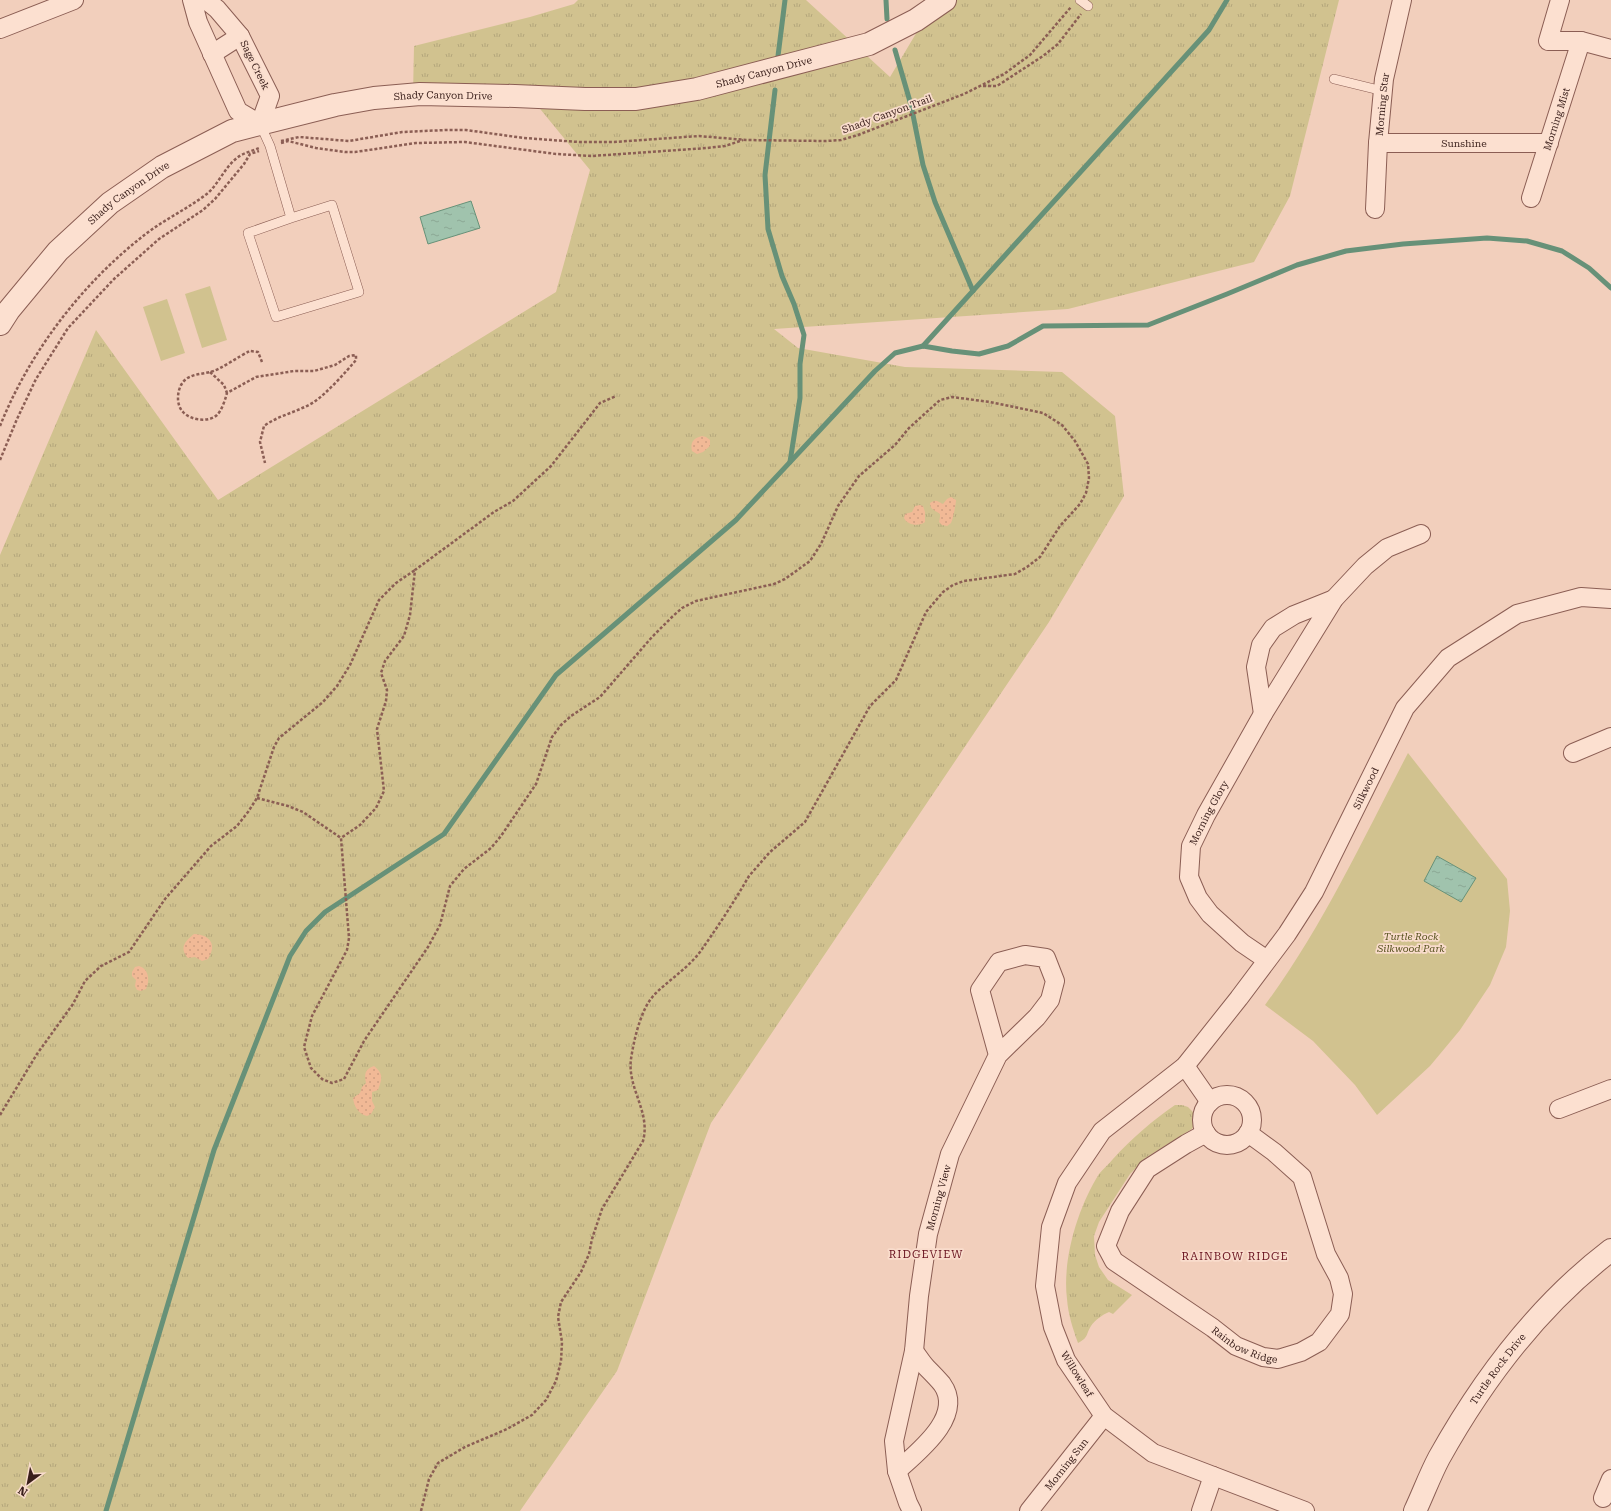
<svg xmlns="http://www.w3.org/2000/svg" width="1611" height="1511" font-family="'Roboto Serif',serif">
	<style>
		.grass { fill: url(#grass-tufts) }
		.sand { fill: url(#sand-dots) }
		.park { fill: #d1c28f }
		.water { fill: url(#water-ripples); stroke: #679178 }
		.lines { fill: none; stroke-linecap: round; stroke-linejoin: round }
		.stream { stroke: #679178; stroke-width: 5 }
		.service-casing { stroke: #8b5e54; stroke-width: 10 }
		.minor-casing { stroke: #8b5e54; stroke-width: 20 }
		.tertiary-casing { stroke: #8b5e54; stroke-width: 24 }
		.path { stroke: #8b5e54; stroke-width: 2.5; stroke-dasharray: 3 2; stroke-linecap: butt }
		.service { stroke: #fce0d0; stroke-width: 9 }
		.minor { stroke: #fce0d0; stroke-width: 18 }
		.tertiary { stroke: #fce0d0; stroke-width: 22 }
		.labels { text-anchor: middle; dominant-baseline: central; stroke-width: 3.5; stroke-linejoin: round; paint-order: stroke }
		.street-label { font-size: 10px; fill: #391e1a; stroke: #f9dccc }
		.park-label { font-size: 10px; font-style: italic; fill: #57521f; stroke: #f9dccc }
		.neighbourhood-label { font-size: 11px; letter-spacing: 1px; fill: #6a1521; stroke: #f9dccc }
	</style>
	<defs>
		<pattern id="grass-tufts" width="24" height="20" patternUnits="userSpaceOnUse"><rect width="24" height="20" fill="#d1c28f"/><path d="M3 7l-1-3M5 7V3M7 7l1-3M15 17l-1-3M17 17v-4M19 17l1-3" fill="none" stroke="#b4a67b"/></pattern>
		<pattern id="sand-dots" width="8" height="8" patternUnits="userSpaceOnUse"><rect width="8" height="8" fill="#f1b996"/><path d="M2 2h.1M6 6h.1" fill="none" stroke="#cf9f81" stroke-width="1.8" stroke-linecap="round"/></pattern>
		<pattern id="water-ripples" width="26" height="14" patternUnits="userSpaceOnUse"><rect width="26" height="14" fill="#a0c3ad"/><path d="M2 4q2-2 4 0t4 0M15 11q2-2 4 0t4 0" fill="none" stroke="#8ba794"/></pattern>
	</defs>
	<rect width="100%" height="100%" fill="#f2cfbc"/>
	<g class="grass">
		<polygon points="578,0 806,0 890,77 936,0 1339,0 1290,196 1254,262 1068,309 774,329 798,348 905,367 1062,372 1115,416 1124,496 1049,622 711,1123 617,1371 520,1511 0,1511 0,555 96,330 218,500 556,292 590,170 532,99 413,94 414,46 530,17 574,4"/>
		<path d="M1175 1105H1182L1188 1107 1194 1113 1196 1122 1192 1129 1147 1157 1130 1174 1099 1222 1094 1236 1095 1255 1099 1267 1108 1280 1132 1295 1113 1314 1109 1312C1102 1315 1095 1320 1091 1326 1085 1336 1089 1337 1078 1343 1073 1329 1068 1314 1067 1299 1062 1260 1078 1207 1099 1174 1103 1169 1109 1164 1113 1159 1132 1138 1152 1121 1175 1105Z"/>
	</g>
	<g class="sand">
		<path d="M702 436 706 437 710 440V446L703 452 697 454 692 451C690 443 693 438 702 436Z"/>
		<path d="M951 497 956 500C956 504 953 519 951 523L947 526 942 525 939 522 940 517V514C935 510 930 510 930 503 936 499 937 501 943 504L947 499Z"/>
		<path d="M920 505 923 506 925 512V522C919 527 907 525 904 518L905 514 912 512 915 506Z"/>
		<path d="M194 934C211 935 217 945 208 959L202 961 195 957 188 958C179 948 185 941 194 934Z"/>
		<path d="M139 966C149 969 150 981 146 989L141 991 137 990 135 986 136 980 132 976V972L135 967Z"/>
		<path d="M374 1066C384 1074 382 1079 378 1090L372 1092V1101L375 1107 371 1114 367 1116C358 1114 354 1106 353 1098L360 1093 362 1087 366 1083C364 1074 365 1069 374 1066Z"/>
	</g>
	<g class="park">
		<polygon points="210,286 227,340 202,348 185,294"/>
		<polygon points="167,299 185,353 161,361 143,307"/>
		<path d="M1408 753 1507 879 1510 911 1506 947 1490 985 1460 1030 1430 1066 1377 1115 1355 1085 1313 1041 1265 1005C1322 928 1363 839 1408 753Z"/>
	</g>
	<g class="water">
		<polygon points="471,201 480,228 428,244 420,217"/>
		<polygon points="1437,856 1476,878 1461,902 1424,881"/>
	</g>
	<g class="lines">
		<g class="stream">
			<polyline points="886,0 887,19"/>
			<polyline points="895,50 911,105 923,165 935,202 973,291"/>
			<polyline points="778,56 785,0"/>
			<polyline points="775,90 765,175 768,229 782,276 794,304 804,335 800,364 800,398 790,462"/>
			<polyline points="923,346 1209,30 1227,0"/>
			<polyline points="106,1511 214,1150 290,956 306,931 325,912 444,834 556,675 736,520 875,371 895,353 923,346 952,351 979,354 1008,346 1043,326 1148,325 1227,294 1297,265 1346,251 1403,244 1487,238 1527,241 1562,251 1589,268 1611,288"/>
		</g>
		<defs>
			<g id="service">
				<polyline points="1080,0 1088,6"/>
				<polyline points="1334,79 1383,91"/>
				<polyline points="260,124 270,146 291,218 248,233 276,317 359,292 332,205 291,218"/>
			</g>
			<g id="minor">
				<polyline points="192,0 198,22 238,111 260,124 270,96 240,36 217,9 206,0"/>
				<polyline points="1560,0 1548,41 1581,41 1611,49"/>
				<polyline points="0,29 74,0"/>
				<polyline points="212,54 240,36"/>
				<path id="s1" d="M1378 143H1549"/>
				<path id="s2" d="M1531 198 1581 41"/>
				<path id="s3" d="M1375 209 1378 143 1384 79 1402 0"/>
				<polyline points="1263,714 1256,667 1261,645 1273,628 1294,615 1334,599"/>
				<polyline points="1573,753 1611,737"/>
				<path id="s4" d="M1267 960 1242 943 1210 914 1198 898 1189 877 1191 846 1206 815 1263 714 1334 599 1365 566 1387 548 1421 534"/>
				<polyline points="1185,1066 1210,1102"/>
				<circle cx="1227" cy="1120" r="25"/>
				<polyline points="1559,1109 1611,1089"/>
				<path id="s5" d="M1206 1133 1186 1144 1147 1169 1120 1211 1106 1246 1114 1261 1213 1328 1236 1346 1263 1357 1278 1359 1301 1352 1319 1342 1340 1314 1343 1294 1339 1278 1326 1254 1302 1177 1274 1152 1248 1133"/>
				<path d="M897 1471C918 1452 965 1416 942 1384 937 1378 932 1373 927 1368 922 1363 918 1356 914 1351"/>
				<polyline points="1603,1498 1611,1479"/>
				<path id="s6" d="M912 1511 908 1503 897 1471 894 1441 914 1351 919 1296 928 1234 950 1154 998 1055 1037 1017 1050 1000 1055 981 1046 958 1025 955 999 962 980 990 998 1055"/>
				<path id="s7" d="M1029 1511 1104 1416"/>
				<polyline points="1201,1511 1213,1476"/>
				<path id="s8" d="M1305 1511 1153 1453 1104 1416 1066 1360 1053 1327 1045 1286 1051 1227 1067 1183 1102 1131 1185 1066 1239 998 1287 934 1314 892 1405 708 1448 658 1517 614 1581 597 1611 599"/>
			</g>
			<g id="tertiary">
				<path id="s9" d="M0 324 9 310 43 269 58 251 110 203 162 167 232 131 335 105 374 98 420 94 515 96 585 99H636L697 89 869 44 916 20 945 0"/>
				<path id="s10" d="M1415 1511C1423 1494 1430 1475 1439 1458 1483 1379 1539 1305 1611 1250"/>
			</g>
		</defs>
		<use href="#service" class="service-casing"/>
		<use href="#minor" class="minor-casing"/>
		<use href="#tertiary" class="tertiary-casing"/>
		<g class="path">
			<polyline points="983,86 997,86 1043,56 1058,44 1081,14"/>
			<polyline points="281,141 299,137 349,141 402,132 446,130 466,130 524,138 579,142 614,142 699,136 746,140 826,141 841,140 858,135 964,94 1004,74 1030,55 1071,7"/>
			<polyline points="281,143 288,141 316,148 345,152 355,152 416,143 465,142 556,154 592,156 707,148 725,146 743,140"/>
			<path d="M262 362 258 352 250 351C239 356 220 370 210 372 202 374 193 374 186 379 177 386 175 404 183 412 190 420 208 423 217 415 222 410 225 400 227 393L256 377 294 371H314L335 365 349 356 356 355V360C346 372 326 394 314 402 298 412 279 415 264 426L260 442 265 463"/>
			<polyline points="210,372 224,385 227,393"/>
			<path d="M0 426C30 351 83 282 147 233 167 218 189 208 208 193 219 183 225 167 237 158 243 153 252 151 259 148"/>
			<polyline points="0,460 17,419 36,379 68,328 114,279 159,239 203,210 215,199 244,164 250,154 259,151"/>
			<polyline points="257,798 288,806 303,812 341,838"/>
			<polyline points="0,1115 37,1054 73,1004 85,981 101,966 129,952 165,899 211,846 237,826 248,812 257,798 274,747 279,738 323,702 337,686 350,665 379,600 396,583 415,570"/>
			<path d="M421 1511 429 1479 438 1463 465 1447 507 1429 532 1415 546 1400 556 1381 561 1361 562 1342 558 1317 561 1302 581 1272 589 1254 592 1239 602 1209 643 1141C651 1112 627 1088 631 1059 634 1039 641 1008 655 994 669 980 688 968 700 952 717 928 734 902 749 876L770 852 805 822 870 706 896 680 926 612 943 592 953 585 964 581 1015 574 1027 567 1040 557 1060 526 1080 504 1086 493 1089 478 1088 464 1075 441 1062 425 1043 413 990 402 952 397 940 400 909 428 895 445 859 476 838 506 821 544 810 561 785 579 774 584 696 601 682 608 672 617 652 637 600 697 571 716 561 725 552 737 536 784 501 836 491 848 464 869 450 886 440 925 428 947 364 1041 344 1079 332 1083 322 1079 311 1068 304 1047 312 1016 347 950 349 938 341 838 360 825 376 808 384 791 377 729 386 701 387 690 381 673 385 661 404 636 410 615 415 570 494 512 513 501 551 466 600 403 616 396"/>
		</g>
		<use href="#service" class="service"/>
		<use href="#minor" class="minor"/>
		<use href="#tertiary" class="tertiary"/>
	</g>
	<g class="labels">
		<g class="street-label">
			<text transform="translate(255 65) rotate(64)">Sage Creek</text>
			<text stroke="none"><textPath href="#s9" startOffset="845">Shady Canyon Drive</textPath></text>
			<text stroke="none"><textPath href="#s9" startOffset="521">Shady Canyon Drive</textPath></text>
			<text stroke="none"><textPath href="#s3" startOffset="105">Morning Star</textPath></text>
			<text transform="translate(887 114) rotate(-20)">Shady Canyon Trail</text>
			<text stroke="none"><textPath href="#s2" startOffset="83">Morning Mist</textPath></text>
			<text stroke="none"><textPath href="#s1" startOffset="86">Sunshine</textPath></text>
			<text stroke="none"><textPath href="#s9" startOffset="185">Shady Canyon Drive</textPath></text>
			<text stroke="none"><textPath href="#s8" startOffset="976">Silkwood</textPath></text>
			<text stroke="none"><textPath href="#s4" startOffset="185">Morning Glory</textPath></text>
			<text stroke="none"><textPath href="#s6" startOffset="321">Morning View</textPath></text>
			<text stroke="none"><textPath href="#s5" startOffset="330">Rainbow Ridge</textPath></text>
			<text stroke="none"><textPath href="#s10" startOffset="165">Turtle Rock Drive</textPath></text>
			<text transform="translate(1077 1374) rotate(58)">Willowleaf</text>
			<text stroke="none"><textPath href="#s7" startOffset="60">Morning Sun</textPath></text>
		</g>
		<g class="park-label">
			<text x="1411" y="936">Turtle Rock<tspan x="1411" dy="12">Silkwood Park</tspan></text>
		</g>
		<g class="neighbourhood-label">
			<text x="926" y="1254">RIDGEVIEW</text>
			<text x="1235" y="1256">RAINBOW RIDGE</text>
		</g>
	</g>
	<g transform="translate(28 1483) rotate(212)" stroke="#f9dccc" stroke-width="3" paint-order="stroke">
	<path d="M0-3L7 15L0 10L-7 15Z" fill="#391e1a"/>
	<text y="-6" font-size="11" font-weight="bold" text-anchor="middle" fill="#391e1a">N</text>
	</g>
</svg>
